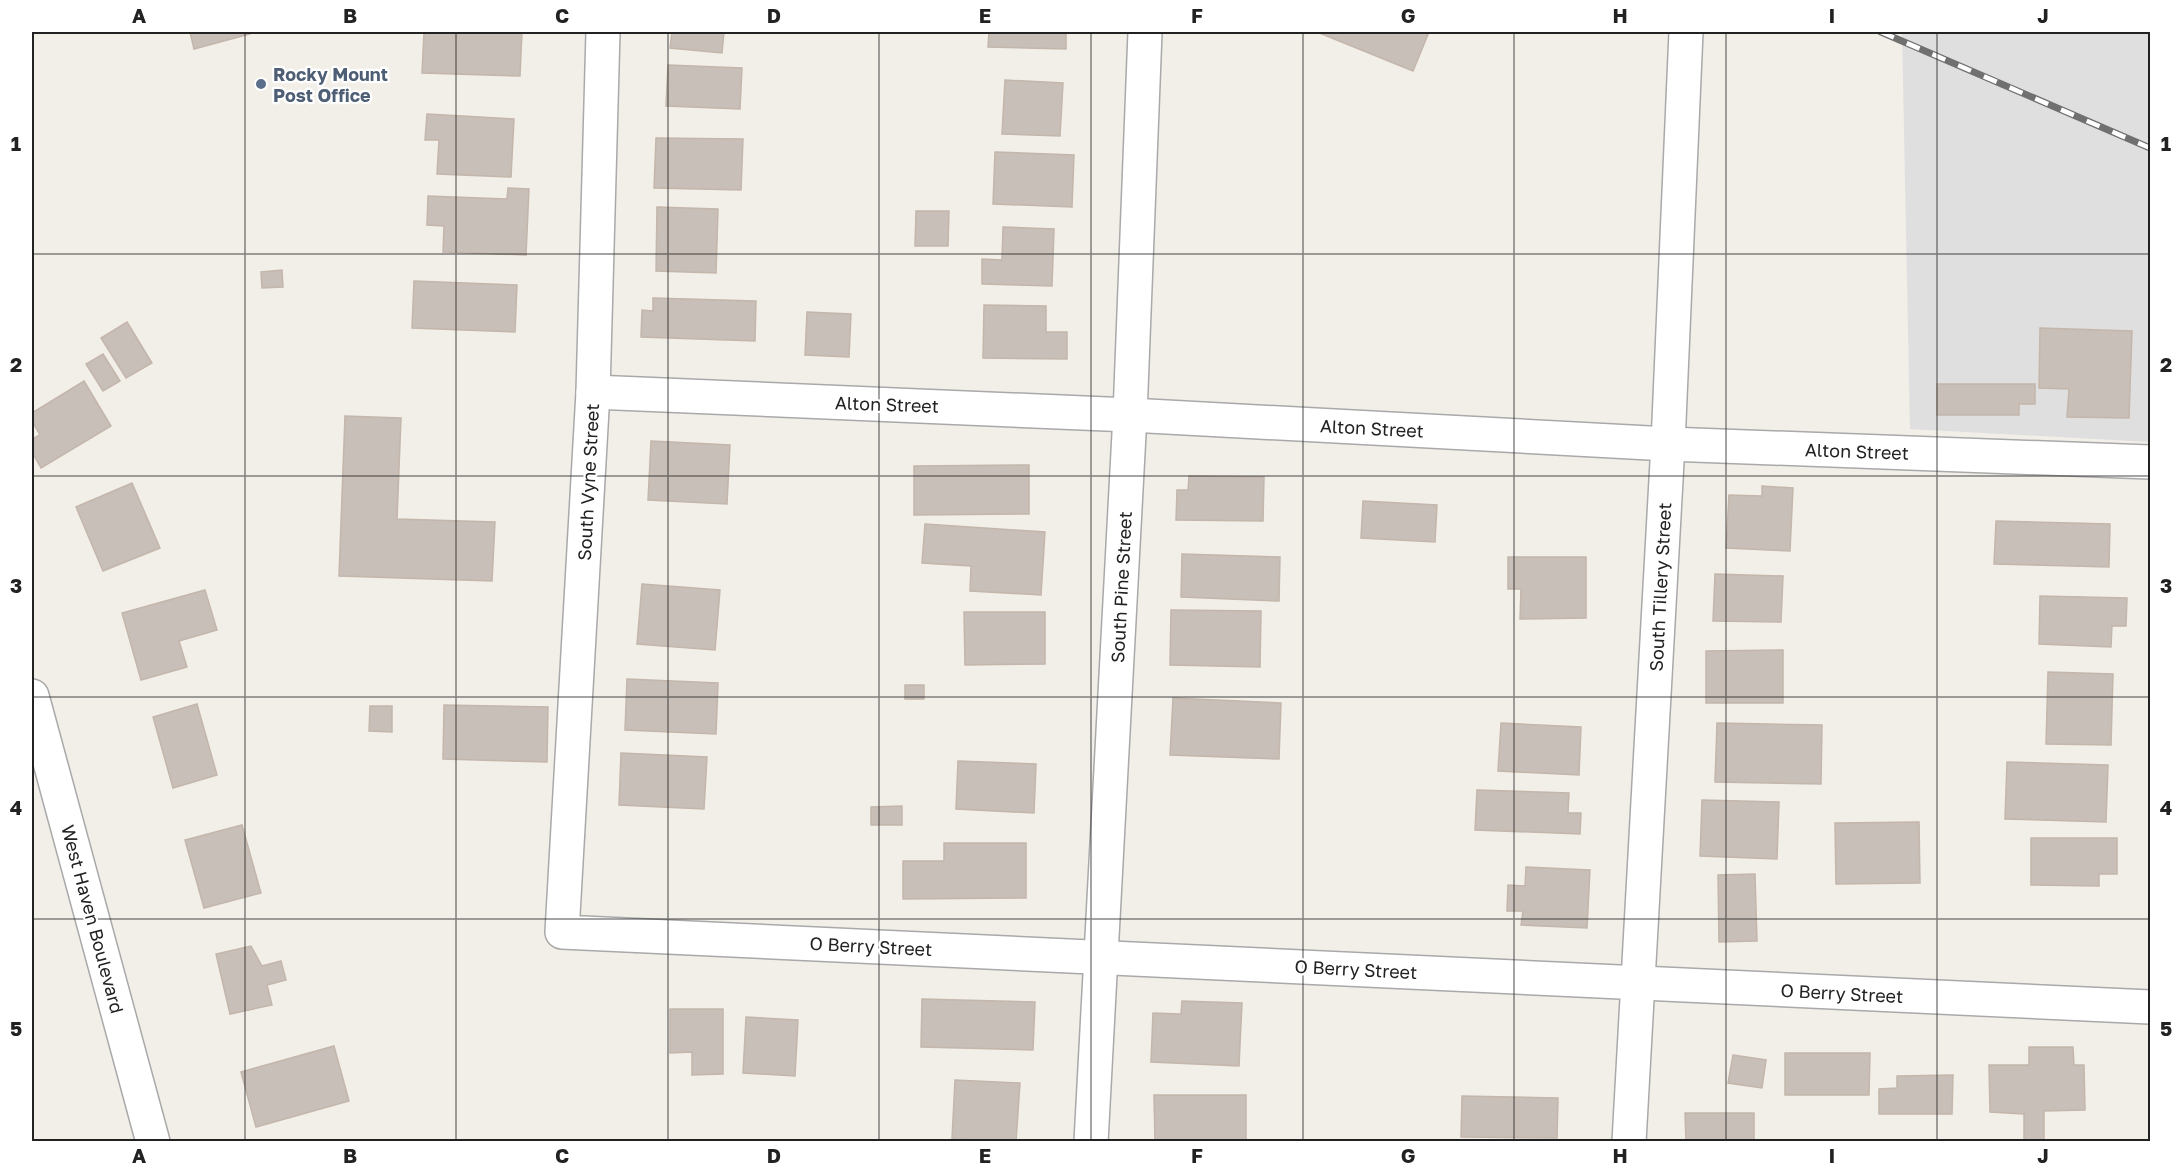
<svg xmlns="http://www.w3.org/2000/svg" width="2182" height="1173" font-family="'Golos Text',sans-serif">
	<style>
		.residential { fill: #e0dfdf }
		.building { fill: #c7bfb8; stroke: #c4b6ab; stroke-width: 1.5 }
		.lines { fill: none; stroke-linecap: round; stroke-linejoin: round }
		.minor-casing { stroke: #a9a9a9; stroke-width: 36 }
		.minor { stroke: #fff; stroke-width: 33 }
		.rail-casing { stroke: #707070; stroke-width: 7 }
		.rail { stroke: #fff; stroke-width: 4.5; stroke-dasharray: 14; stroke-linecap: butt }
		.grid { fill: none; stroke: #222; stroke-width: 1.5; stroke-opacity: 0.55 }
		.service-dot { fill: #5c6f8a; stroke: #fff; stroke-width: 2 }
		.labels { text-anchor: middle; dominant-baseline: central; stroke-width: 4.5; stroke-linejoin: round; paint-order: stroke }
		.service-label { font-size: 18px; font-weight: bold; fill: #4e5e75; stroke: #fff; text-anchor: start }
		.street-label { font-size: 18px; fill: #222; stroke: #fff }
		.neatline { fill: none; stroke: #222; stroke-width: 2 }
		.grid-label { font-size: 20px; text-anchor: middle; font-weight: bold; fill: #222 }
	</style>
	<rect width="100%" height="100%" fill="#f2efe9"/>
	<polygon class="residential" points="1902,32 2150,32 2150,442 1910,429"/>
	<g class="building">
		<polygon points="190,32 250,32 250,34 194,49"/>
		<polygon points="424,32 522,32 520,76 422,73"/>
		<polygon points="672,32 724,32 722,53 670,48"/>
		<polygon points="989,32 1066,32 1066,49 988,47"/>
		<polygon points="1317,32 1429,32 1413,71"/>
		<polygon points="668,65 742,68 740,109 666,106"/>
		<polygon points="1005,80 1063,83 1060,136 1002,134"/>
		<polygon points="427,114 514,119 511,177 437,174 439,140 425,140"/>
		<polygon points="656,138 743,139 741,190 654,188"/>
		<polygon points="995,152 1074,155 1072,207 993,204"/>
		<polygon points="508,188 529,189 526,255 443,252 444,226 427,225 428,196 507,199"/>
		<polygon points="657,207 718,209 716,273 656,271"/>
		<polygon points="916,211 949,211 948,246 915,246"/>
		<polygon points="1003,227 1054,229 1052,286 982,284 982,259 1002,260"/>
		<polygon points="282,270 283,287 262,288 261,272"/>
		<polygon points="414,281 517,285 515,332 412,328"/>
		<polygon points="653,298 756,301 755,341 641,337 642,310 653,311"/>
		<polygon points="984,305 1046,306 1046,332 1067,332 1067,359 983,358"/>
		<polygon points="807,312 851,314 849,357 805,355"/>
		<polygon points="127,322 152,363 126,378 101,338"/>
		<polygon points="2040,328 2132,331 2129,418 2067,417 2069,389 2039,388"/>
		<polygon points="103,354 120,381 103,391 86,364"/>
		<polygon points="84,381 111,426 41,468 32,452 32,439 40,435 32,421 32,413"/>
		<polygon points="1937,384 2035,384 2035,404 2019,404 2019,415 1937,415"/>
		<polygon points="345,416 401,418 397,519 495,522 492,581 339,576"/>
		<polygon points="651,441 730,445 727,504 648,500"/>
		<polygon points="1029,465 1029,514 914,515 914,466"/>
		<polygon points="1189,476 1264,477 1263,521 1176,520 1177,490 1188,490"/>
		<polygon points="132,483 160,548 103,571 76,507"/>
		<polygon points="1762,486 1793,488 1790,551 1726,548 1729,495 1762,496"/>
		<polygon points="1363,501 1437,505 1435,542 1361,538"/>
		<polygon points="1996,521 2110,524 2109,567 1994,564"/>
		<polygon points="925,524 1045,532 1041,595 970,591 971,566 922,563"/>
		<polygon points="1182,554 1280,557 1279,601 1181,597"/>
		<polygon points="1508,557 1586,557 1586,618 1520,619 1521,589 1508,589"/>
		<polygon points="1715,574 1783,576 1781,622 1713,621"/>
		<polygon points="642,584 720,590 715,650 637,644"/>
		<polygon points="205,590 217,630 179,641 187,667 141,680 122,613"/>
		<polygon points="2040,596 2127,598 2126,626 2112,626 2111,647 2039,644"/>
		<polygon points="1171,610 1261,611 1260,667 1170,665"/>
		<polygon points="964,612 1045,612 1045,664 965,665"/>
		<polygon points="1783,650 1783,703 1706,703 1706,651"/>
		<polygon points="2048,672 2113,674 2111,745 2046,744"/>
		<polygon points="627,679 718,683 716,734 625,730"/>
		<rect x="905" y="685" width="19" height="14"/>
		<polygon points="1173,698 1281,703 1279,759 1170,755"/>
		<polygon points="197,704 217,775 173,788 153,717"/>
		<polygon points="444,705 548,707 547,762 443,759"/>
		<polygon points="370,706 392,706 392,732 369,731"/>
		<polygon points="1501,723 1581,727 1579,775 1498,771"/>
		<polygon points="1717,723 1822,725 1821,784 1715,782"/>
		<polygon points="621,753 707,757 704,809 619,805"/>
		<polygon points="958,761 1036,764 1034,813 956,809"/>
		<polygon points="2007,762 2108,765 2106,822 2005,819"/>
		<polygon points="1477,790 1569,793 1568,813 1581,813 1580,834 1475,830"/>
		<polygon points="1702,800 1779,802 1777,859 1700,856"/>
		<polygon points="902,806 902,825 871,825 871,807"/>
		<polygon points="1919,822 1920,883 1836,884 1835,823"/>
		<polygon points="242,825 261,893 204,908 185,840"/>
		<polygon points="2031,838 2117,838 2117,874 2099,874 2099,886 2031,885"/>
		<polygon points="944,843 1026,843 1026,898 903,899 903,861 944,861"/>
		<polygon points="1526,867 1590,870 1587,928 1521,925 1523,911 1507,911 1508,885 1525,886"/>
		<polygon points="1755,874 1757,941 1719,942 1718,875"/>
		<polygon points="251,946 262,966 281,961 286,980 267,985 272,1005 230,1014 216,954"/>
		<polygon points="922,999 1035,1002 1033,1050 921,1047"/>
		<polygon points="1182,1001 1242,1003 1239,1066 1151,1062 1153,1013 1181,1014"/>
		<polygon points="670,1009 723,1009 723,1074 692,1075 692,1052 670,1053"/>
		<polygon points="746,1017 798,1020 795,1076 743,1073"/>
		<polygon points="334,1046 349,1101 256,1127 241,1072"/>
		<polygon points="2029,1047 2073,1047 2074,1065 2084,1065 2085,1110 2044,1111 2044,1140 2024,1140 2024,1114 1990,1112 1989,1065 2029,1065"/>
		<polygon points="1785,1053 1870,1053 1869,1095 1785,1095"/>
		<polygon points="1733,1055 1766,1060 1762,1088 1728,1083"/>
		<polygon points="1953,1075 1952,1114 1879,1114 1879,1089 1897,1088 1897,1076"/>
		<polygon points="955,1080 1020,1083 1016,1142 952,1139"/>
		<polygon points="1154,1095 1246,1095 1246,1142 1155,1142"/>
		<polygon points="1462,1096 1558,1098 1557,1138 1461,1137"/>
		<polygon points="1685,1113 1754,1113 1754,1142 1686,1142"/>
	</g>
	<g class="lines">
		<defs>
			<g id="minor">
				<polyline points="603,32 593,392 562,932 2150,1007"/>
				<polyline points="593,392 1130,415 1668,444 2150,462"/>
				<polyline points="32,696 153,1142"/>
				<polyline points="1091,1142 1130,415 1145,32"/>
				<polyline points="1629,1142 1668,444 1686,32"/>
			</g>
		</defs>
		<use href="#minor" class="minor-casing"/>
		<use href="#minor" class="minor"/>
		<defs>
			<polyline id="rail" points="1881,32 2150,148"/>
		</defs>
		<use href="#rail" class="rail-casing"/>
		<use href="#rail" class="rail"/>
	</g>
	<path class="grid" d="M245 32V1142M456 32V1142M668 32V1142M879 32V1142M1091 32V1142M1303 32V1142M1514 32V1142M1726 32V1142M1937 32V1142M32 254H2150M32 476H2150M32 697H2150M32 919H2150"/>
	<circle class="service-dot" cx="261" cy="84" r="6"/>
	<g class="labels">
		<g class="service-label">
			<text x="273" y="74">Rocky Mount<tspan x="273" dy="21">Post Office</tspan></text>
		</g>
		<g class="street-label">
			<text transform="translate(887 404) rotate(2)">Alton Street</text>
			<text transform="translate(1372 428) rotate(3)">Alton Street</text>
			<text transform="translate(1857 451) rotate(2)">Alton Street</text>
			<text transform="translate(588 482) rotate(-87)">South Vyne Street</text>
			<text transform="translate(1121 587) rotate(-87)">South Pine Street</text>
			<text transform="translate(1660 587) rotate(-87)">South Tillery Street</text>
			<text transform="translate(93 919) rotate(75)">West Haven Boulevard</text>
			<text transform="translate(871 946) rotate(3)">O Berry Street</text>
			<text transform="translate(1356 969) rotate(3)">O Berry Street</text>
			<text transform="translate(1842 993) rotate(3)">O Berry Street</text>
		</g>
	</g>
	<rect width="2182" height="1173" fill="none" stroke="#ffffff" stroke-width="66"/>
	<rect x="33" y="33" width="2116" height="1107" class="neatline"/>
	<g class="grid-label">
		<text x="139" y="23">A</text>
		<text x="350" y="23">B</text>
		<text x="562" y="23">C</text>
		<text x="774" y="23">D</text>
		<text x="985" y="23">E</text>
		<text x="1197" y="23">F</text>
		<text x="1408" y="23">G</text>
		<text x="1620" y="23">H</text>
		<text x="1832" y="23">I</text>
		<text x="2043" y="23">J</text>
		<text x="16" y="151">1</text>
		<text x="2166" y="151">1</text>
		<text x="16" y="372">2</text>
		<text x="2166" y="372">2</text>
		<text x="16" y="593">3</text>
		<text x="2166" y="593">3</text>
		<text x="16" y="815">4</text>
		<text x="2166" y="815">4</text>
		<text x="16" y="1036">5</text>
		<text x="2166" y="1036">5</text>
		<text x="139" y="1163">A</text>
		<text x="350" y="1163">B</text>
		<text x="562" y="1163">C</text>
		<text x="774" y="1163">D</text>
		<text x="985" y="1163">E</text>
		<text x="1197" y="1163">F</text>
		<text x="1408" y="1163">G</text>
		<text x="1620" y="1163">H</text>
		<text x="1832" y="1163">I</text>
		<text x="2043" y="1163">J</text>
	</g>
</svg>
